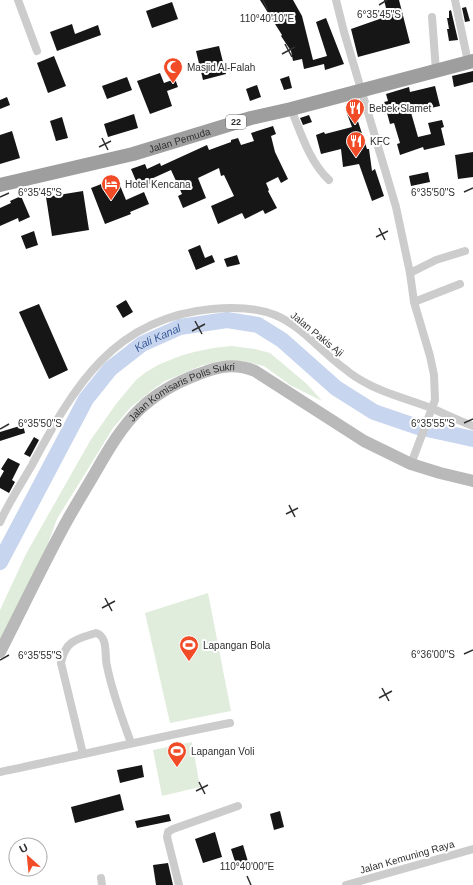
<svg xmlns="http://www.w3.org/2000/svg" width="473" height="885" font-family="Arial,sans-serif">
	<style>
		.green { fill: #e1eddc }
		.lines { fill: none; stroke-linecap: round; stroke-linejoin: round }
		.river { stroke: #c8d5ee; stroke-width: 16 }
		.building { fill: #161616 }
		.minor { stroke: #ccc; stroke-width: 8 }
		.secondary { stroke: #b9b9b9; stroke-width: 12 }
		.trunk { stroke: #9e9e9e; stroke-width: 14 }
		.ticks { fill: none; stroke: #2f2f2f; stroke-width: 1.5 }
		.labels { text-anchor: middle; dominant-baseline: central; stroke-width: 4; stroke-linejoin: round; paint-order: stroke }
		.shield { fill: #fff; stroke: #6d6d6d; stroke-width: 1 }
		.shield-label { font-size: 9px; font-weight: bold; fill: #2f2f2f }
		.poi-label { font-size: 10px; fill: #2f2f2f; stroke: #fff; text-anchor: start }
		.street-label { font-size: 10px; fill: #2f2f2f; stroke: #fff }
		.water-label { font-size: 11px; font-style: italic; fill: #375a98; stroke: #fff }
		.ticks-label { font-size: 10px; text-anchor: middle; fill: #2f2f2f; stroke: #fff; stroke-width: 4; stroke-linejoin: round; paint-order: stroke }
	</style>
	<rect width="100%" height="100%" fill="#fff"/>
	<g class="green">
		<polygon points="232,346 255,349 270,353 307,384 322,401 290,385 264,366 242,361 222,361 203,365 165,381 155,388 131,407 113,428 104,443 57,519 43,557 0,640 0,610 26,554 90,441 116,404 136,380 146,372 160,364 180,356 194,352 213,348"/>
		<polygon points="208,593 231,711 170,723 145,613"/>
		<polygon points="192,742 200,787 162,796 153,750"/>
	</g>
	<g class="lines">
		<path class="river" id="s1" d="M0 562 86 399 110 369 142 344 180 327 227 320 258 325 282 340 336 388 374 412 418 427 473 439"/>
	</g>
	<g class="building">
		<polygon points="260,0 293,0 302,16 313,60 327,56 316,22 326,18 344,64 325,70 324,64 304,69 302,59 293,61 291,51 281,36 282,35"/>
		<polygon points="384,0 399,0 410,43 358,57 351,29 388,16"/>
		<polygon points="172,2 178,19 152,28 146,11"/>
		<polygon points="466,7 470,21 465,22 462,8"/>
		<polygon points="451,10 458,40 449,41 447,29 449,29 447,18 449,18 449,11"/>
		<polygon points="72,24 75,34 98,25 101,35 57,51 50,32"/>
		<polygon points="219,46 226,74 203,80 196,51"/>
		<polygon points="54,56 66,86 48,93 37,63"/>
		<polygon points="473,71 473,82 454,87 452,76"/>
		<polygon points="160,73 164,83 175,79 178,87 167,91 172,106 150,114 137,81"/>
		<polygon points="289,76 292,88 284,90 280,79"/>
		<polygon points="127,77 132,90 107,99 102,86"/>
		<polygon points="257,85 261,97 250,101 246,89"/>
		<polygon points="435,86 440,106 426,109 425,104 410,109 418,137 431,134 428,123 442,120 444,127 441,128 445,145 424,150 423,147 400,155 397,144 400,143 394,123 390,124 384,102 388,101 386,94 409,87 410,92"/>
		<polygon points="7,97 10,105 0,109 0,100"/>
		<polygon points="354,109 367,149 369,149 372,171 375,169 384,196 372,201 359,164 343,167 341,149 321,154 316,135 324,132 325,134 352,127 346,111"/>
		<polygon points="134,114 138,128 108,137 104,124"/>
		<polygon points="309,115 312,122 303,125 300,118"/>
		<polygon points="62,117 68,138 56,141 50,121"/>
		<polygon points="273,126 276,134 271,136 275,152 288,179 281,183 278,177 266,183 269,190 268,191 277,208 265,214 263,210 245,219 242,213 218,224 211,206 234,196 224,175 221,176 219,168 198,178 206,198 183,208 178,196 182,194 171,170 151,179 152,183 139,188 131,169 145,164 147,169 160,163 161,166 207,145 209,150 231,142 231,140 238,138 241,145 254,141 251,133"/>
		<polygon points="12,131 20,158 0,164 0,135"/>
		<polygon points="473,152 473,177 458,179 455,155"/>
		<polygon points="428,172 430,182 411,186 409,176"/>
		<polygon points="117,178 126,200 144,192 149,204 130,212 131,214 105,224 91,188"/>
		<polygon points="83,191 89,230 52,236 46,197"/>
		<polygon points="21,196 30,217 19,222 18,218 0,226 0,208 11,203 10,201"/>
		<polygon points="34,231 38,245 26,249 21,236"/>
		<polygon points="200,245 205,258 212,255 215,262 196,270 188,250"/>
		<polygon points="237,255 240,264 227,267 224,259"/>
		<polygon points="126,300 133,312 123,318 116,306"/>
		<polygon points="39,304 68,370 49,379 19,312"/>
		<polygon points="23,425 25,433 0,441 0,432"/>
		<polygon points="34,437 39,440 30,457 24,454"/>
		<polygon points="8,458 20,464 12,480 15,482 9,493 0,488 0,478 4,471 1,469"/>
		<polygon points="142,765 144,777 120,783 117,770"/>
		<polygon points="120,794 124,810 75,823 71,807"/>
		<polygon points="280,811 284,827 274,830 270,814"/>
		<polygon points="169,814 171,821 137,828 135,821"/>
		<polygon points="215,832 222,857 203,863 195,839"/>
		<polygon points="243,845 249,865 237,868 231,849"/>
		<polygon points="168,863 173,885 156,885 153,865"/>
	</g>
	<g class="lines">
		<g class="minor">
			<polyline points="18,0 37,51"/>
			<polyline points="336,0 344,32 396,207 410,273 414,302 430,356 434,375 435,400 411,464"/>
			<polyline points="455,0 468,62"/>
			<polyline points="432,17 436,71"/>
			<path d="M291 109C301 133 309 161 329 180"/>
			<polyline points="410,273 436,260 465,251"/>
			<polyline points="414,302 460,284"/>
			<path d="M0 522C9 502 21 484 32 465 74 387 113 318 212 309 233 307 255 307 275 315 302 326 321 352 345 369 352 375 360 380 368 384 386 394 411 400 431 408 445 414 459 421 473 426"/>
			<path d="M83 754 61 663C65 641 76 639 96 633 109 637 104 656 107 666 112 692 122 718 131 743"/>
			<path d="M0 772C77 756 153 738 230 723"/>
			<polyline points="101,878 102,885"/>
			<polyline points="179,885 167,837 168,832 173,829 238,806"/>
			<polyline points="346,885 473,849"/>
		</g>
		<path class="secondary" id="s2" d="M0 652C21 611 41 569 63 528 72 511 82 495 92 478 106 454 120 428 140 409 158 392 177 382 199 374 219 366 235 363 255 371L364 441 411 464 440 473 473 481"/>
		<path class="trunk" id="s3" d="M0 185 133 154 251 118 291 109 473 61"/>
	</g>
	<path class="ticks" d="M263 0 267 9M379 5 387 0M285 44 292 57M282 54 295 47M102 138 108 150M99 147 111 141M464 192 473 188M0 197 9 193M379 228 385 240M376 237 388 231M195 321 202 334M192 331 205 324M464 423 473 419M0 429 9 424M289 505 295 517M286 514 298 508M105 598 112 611M102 608 115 601M464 654 473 650M0 660 9 655M382 688 389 701M379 698 392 691M199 782 205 794M196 791 208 785M247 876 251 885"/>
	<defs>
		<symbol id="mosque-pin" viewBox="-11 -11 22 30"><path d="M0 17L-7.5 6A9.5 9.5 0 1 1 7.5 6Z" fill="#f14c27" stroke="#fff"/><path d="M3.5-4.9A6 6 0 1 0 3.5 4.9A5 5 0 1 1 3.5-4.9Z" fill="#fff"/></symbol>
		<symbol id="restaurant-pin" viewBox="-11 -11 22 30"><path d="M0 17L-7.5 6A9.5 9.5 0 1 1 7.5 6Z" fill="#f14c27" stroke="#fff"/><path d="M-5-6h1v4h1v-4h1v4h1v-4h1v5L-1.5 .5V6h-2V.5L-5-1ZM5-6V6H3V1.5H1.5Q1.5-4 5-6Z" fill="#fff"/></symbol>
		<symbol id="hotel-pin" viewBox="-11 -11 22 30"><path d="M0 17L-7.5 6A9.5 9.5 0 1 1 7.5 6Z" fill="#f14c27" stroke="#fff"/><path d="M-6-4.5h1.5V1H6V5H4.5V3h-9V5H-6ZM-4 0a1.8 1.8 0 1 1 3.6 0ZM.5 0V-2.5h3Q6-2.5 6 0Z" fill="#fff"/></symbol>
		<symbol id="stadium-pin" viewBox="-11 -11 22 30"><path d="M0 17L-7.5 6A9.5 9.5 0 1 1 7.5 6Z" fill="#f14c27" stroke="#fff"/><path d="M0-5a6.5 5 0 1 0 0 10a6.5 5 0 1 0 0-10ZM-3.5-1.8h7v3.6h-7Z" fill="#fff"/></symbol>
	</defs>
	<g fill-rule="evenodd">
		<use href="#mosque-pin" x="162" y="56" width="22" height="30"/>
		<use href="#restaurant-pin" x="344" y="97" width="22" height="30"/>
		<use href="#restaurant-pin" x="345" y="130" width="22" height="30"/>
		<use href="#hotel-pin" x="100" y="173" width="22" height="30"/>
		<use href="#stadium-pin" x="178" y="634" width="22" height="30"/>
		<use href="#stadium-pin" x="166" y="740" width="22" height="30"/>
	</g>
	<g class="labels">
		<rect class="shield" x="226" y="115" width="20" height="14" rx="3"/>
		<g class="shield-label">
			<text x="236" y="122">22</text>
		</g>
		<g class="poi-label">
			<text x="187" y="67">Masjid Al-Falah</text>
			<text x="369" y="108">Bebek Slamet</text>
			<text x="370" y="141">KFC</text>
			<text x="125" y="184">Hotel Kencana</text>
			<text x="203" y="645">Lapangan Bola</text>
			<text x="191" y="751">Lapangan Voli</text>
		</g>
		<g class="street-label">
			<text stroke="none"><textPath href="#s3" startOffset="185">Jalan Pemuda</textPath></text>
			<text transform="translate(317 334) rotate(39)">Jalan Pakis Aji</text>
			<text stroke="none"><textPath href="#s2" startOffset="327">Jalan Komisaris Polis Sukri</textPath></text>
			<text transform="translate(407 857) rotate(-16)">Jalan Kemuning Raya</text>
		</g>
		<g class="water-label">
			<text stroke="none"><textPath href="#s1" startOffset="280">Kali Kanal</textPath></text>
		</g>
	</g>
	<g class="ticks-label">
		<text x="379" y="18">6°35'45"S</text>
		<text x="267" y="22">110°40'10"E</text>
		<text x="433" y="196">6°35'50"S</text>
		<text x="40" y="196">6°35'45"S</text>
		<text x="433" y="427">6°35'55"S</text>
		<text x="40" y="427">6°35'50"S</text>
		<text x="433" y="658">6°36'00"S</text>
		<text x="40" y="659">6°35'55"S</text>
		<text x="247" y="870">110°40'00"E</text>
	</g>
	<g transform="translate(28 857) rotate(333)"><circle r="19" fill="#ffffff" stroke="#acacac"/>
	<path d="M0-3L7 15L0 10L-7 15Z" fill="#f14c27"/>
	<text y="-6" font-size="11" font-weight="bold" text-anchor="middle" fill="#2f2f2f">U</text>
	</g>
</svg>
